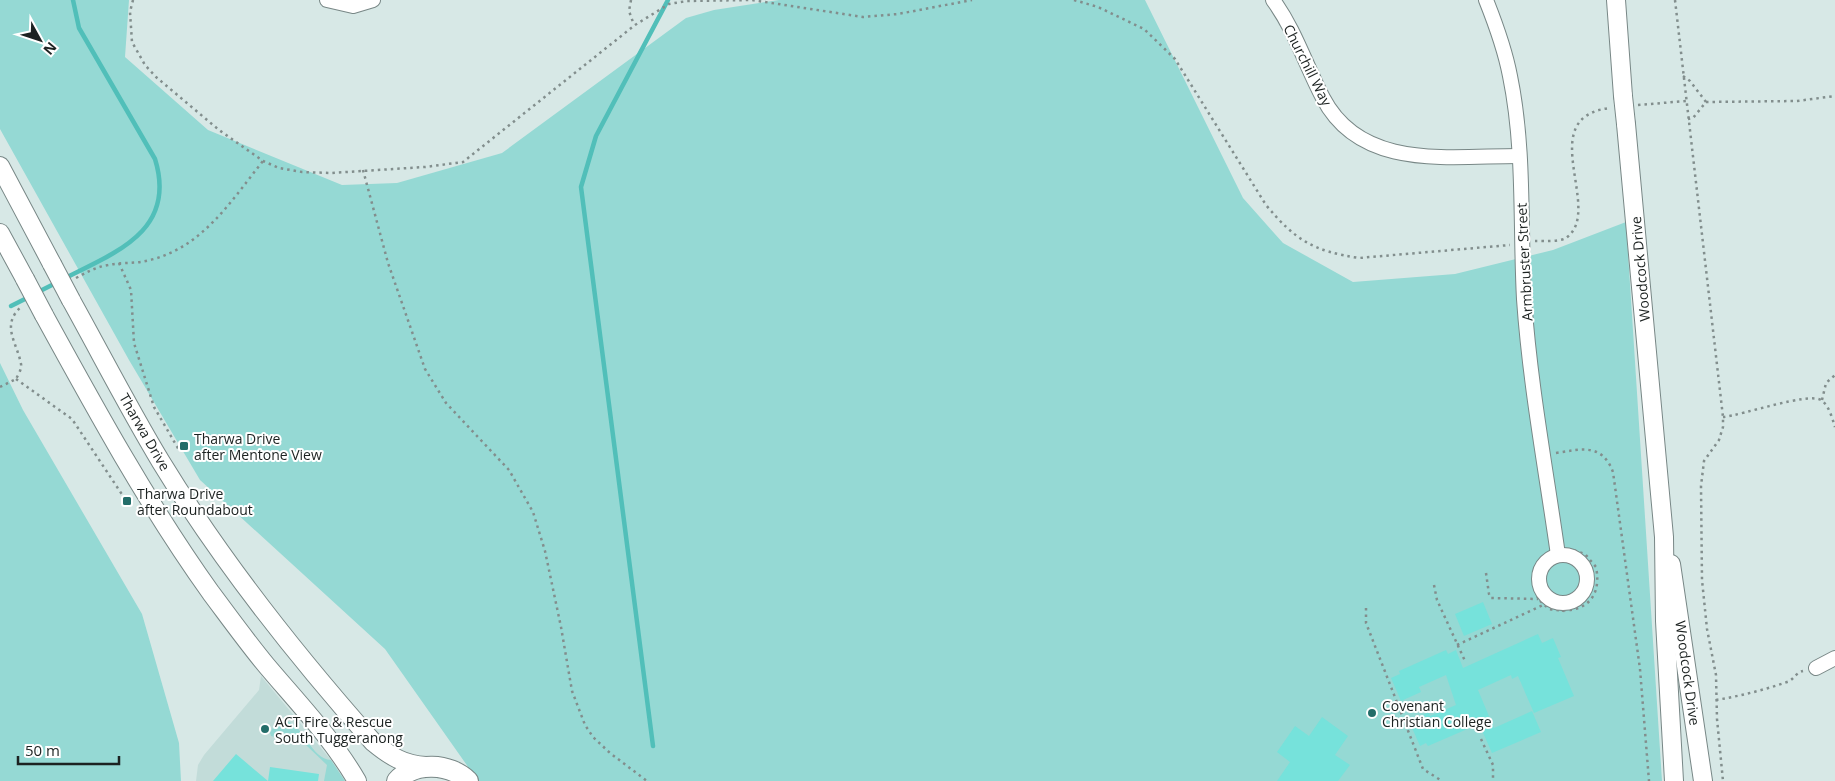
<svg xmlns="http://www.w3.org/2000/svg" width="1835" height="781" font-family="'Open Sans',sans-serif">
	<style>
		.built { fill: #c2dcd9 }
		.green { fill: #95d9d4 }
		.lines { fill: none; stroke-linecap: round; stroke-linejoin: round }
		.stream { stroke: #51bfb9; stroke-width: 4.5 }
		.building { fill: #76e2db }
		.minor-casing { stroke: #788786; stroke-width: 16 }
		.major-casing { stroke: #788786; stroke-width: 20 }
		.highway-casing { stroke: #788786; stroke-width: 22 }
		.path { stroke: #828e8d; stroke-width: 2.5; stroke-dasharray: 2.5 4; stroke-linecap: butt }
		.minor { stroke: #fff; stroke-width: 14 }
		.major { stroke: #fff; stroke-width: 18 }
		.highway { stroke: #fff; stroke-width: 20 }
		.major-bridge-casing { stroke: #788786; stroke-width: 20; stroke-linecap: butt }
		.major-bridge { stroke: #fff; stroke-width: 18 }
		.poi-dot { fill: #236d69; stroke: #fff; stroke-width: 2 }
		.labels { text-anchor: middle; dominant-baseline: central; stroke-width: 4; stroke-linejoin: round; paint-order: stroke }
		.street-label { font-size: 14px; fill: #1c2221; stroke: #fff }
		.poi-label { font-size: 14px; fill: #1c2221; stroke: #fff; text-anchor: start }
	</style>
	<rect width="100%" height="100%" fill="#d7e8e6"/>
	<polygon class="built" points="261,676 331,760 345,781 196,781 198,765 204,755 259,690"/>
	<g class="green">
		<polygon points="0,0 129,0 125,57 208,130 342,185 397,183 502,153 686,18 714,10 779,0 1145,0 1243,198 1283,243 1353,282 1455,274 1553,250 1626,222 1662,781 478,781 385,649 200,480 129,360 0,129"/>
		<polygon points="0,363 23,410 142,614 179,743 181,781 0,781"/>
		<path d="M287 721C305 727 311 759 331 760L345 781H324L327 765 306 745 271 736 270 733 275 724Z"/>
	</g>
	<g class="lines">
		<g class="stream">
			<path d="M65 278C117 252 177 230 155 159L79 28 73 0"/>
			<polyline points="36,293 58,282"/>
			<polyline points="11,306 29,297"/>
			<polyline points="653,746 581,187 596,136 668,0"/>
		</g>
	</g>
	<g class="building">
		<polygon points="1483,602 1492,624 1464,636 1455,614"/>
		<polygon points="1538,634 1542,643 1553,638 1561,657 1558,658 1574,696 1534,713 1518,676 1512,679 1511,675 1478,690 1494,728 1532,711 1541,732 1492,753 1479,724 1428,746 1426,743 1420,746 1409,721 1429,712 1430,716 1456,705 1446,675 1419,687 1421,692 1401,701 1391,678 1400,674 1399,671 1446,650 1448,654 1456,650 1463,668"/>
		<polygon points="1322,717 1348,736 1335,755 1350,765 1338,781 1277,781 1290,762 1277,752 1295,726 1309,736"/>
		<polygon points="236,754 268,781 270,767 319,774 318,781 213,781"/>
	</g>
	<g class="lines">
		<defs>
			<g id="minor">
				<polyline points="327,0 353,6 373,0"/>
				<path d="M1273 0C1295 30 1306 66 1323 98 1361 171 1450 156 1518 156"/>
				<path d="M1486 0C1496 25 1505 50 1510 76 1525 149 1520 225 1524 299 1530 385 1546 470 1558 555"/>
				<circle cx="1563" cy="579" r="24"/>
				<polyline points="1816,668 1835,658"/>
			</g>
			<g id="major">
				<polyline points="1616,0 1623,96"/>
				<polyline points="1626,124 1664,537 1665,621 1674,781"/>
				<polyline points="0,166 52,264"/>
				<polyline points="0,233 25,279"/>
				<path d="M71 300C101 354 129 409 161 462 222 562 295 654 373 742 390 756 404 765 426 766"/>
				<path d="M44 315C96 410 148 505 211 593 229 617 247 642 266 665 298 703 332 738 357 781"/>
				<polyline points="1671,564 1703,781"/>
			</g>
			<path id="highway" d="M397 781C414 761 450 763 468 781"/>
		</defs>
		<use href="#minor" class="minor-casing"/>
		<use href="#major" class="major-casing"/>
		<use href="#highway" class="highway-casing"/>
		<g class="path">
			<polyline points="133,0 130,12 132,42 145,65 156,77 219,130 263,161 279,168 302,172 331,173 425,167 463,162 635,25 669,4 687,1 752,0 863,17 898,14 972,0"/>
			<polyline points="631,0 629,11 634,25"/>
			<path d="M1074 0 1098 7 1144 29 1175 59 1266 205C1295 240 1313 251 1359 258L1510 245"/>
			<polyline points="1675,0 1723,417 1723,427 1719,440 1704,461 1701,486 1702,580 1707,629 1716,675 1717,719 1723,781"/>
			<polyline points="1683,76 1690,81 1706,102 1693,118 1688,119"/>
			<polyline points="1706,102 1797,101 1835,96"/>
			<polyline points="1638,105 1686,101"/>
			<polyline points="363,170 388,263 425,369 446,403 509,470 533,512 545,551 561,627 572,691 585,725 593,737 610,753 647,781"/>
			<path d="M1535 241C1544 241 1559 242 1566 238 1605 211 1532 117 1610 108"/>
			<polyline points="119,263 131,290 134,343 154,407 179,450"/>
			<path d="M76 278C87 272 96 267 108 265 122 262 136 264 150 260 203 247 231 201 263 161"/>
			<polyline points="16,379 72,419 129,505"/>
			<path d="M0 387 16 379C18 375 22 369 21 364 17 342 0 325 22 306"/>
			<polyline points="1822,400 1826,383 1835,375"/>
			<path d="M1723 417C1743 415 1808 392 1821 400 1829 405 1832 418 1835 427"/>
			<path d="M1556 453C1582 449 1602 443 1613 472L1640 669 1649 781"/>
			<polyline points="1486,573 1489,594 1491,598 1538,599"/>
			<polyline points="1434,585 1437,600 1465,661"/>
			<path d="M1536 589 1538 599 1549 609C1580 615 1603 602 1596 567L1585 554 1570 549"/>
			<polyline points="1366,608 1366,623 1423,769 1442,781"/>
			<polyline points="1563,612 1564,603"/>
			<polyline points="1457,645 1543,605"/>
			<path d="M1716 700C1740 696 1764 690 1787 682 1794 680 1795 673 1803 671"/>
			<polyline points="1481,739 1493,765 1493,781"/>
		</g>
		<use href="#minor" class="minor"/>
		<use href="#major" class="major"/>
		<use href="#highway" class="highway"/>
		<defs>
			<g id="major-bridge">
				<polyline points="1623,96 1626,124"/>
				<polyline points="52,264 71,300"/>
				<polyline points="25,279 44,315"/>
			</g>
		</defs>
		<use href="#major-bridge" class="major-bridge-casing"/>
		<use href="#major-bridge" class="major-bridge"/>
	</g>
	<g class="poi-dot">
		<rect x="179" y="441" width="10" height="10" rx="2.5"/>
		<rect x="122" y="496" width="10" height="10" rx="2.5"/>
		<circle cx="1372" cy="713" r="5"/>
		<circle cx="265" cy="729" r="5"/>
	</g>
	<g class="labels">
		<g class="street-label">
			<text transform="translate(1308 65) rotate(63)">Churchill Way</text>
			<text transform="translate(1524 262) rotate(-93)">Armbruster Street</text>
			<text transform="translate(1640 269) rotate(-95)">Woodcock Drive</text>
			<text transform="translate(145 432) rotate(60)">Tharwa Drive</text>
			<text transform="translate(1688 673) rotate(82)">Woodcock Drive</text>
		</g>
		<g class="poi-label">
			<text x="194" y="438">Tharwa Drive<tspan x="194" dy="16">after Mentone View</tspan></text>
			<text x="137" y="493">Tharwa Drive<tspan x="137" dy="16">after Roundabout</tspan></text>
			<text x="1382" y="705">Covenant<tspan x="1382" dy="16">Christian College</tspan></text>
			<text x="275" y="721">ACT Fire &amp; Rescue<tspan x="275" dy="16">South Tuggeranong</tspan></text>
		</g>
	</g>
	<g transform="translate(40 40) rotate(130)" stroke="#ffffff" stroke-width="4" paint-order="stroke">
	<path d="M0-4L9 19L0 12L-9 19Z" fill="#1c2221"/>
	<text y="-8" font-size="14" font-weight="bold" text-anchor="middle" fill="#1c2221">N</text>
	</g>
	<path d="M18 756v8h101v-8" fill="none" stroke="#1c2221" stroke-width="2.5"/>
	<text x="25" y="756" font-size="15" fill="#1c2221" stroke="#ffffff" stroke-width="4" paint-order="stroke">50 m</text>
</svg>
